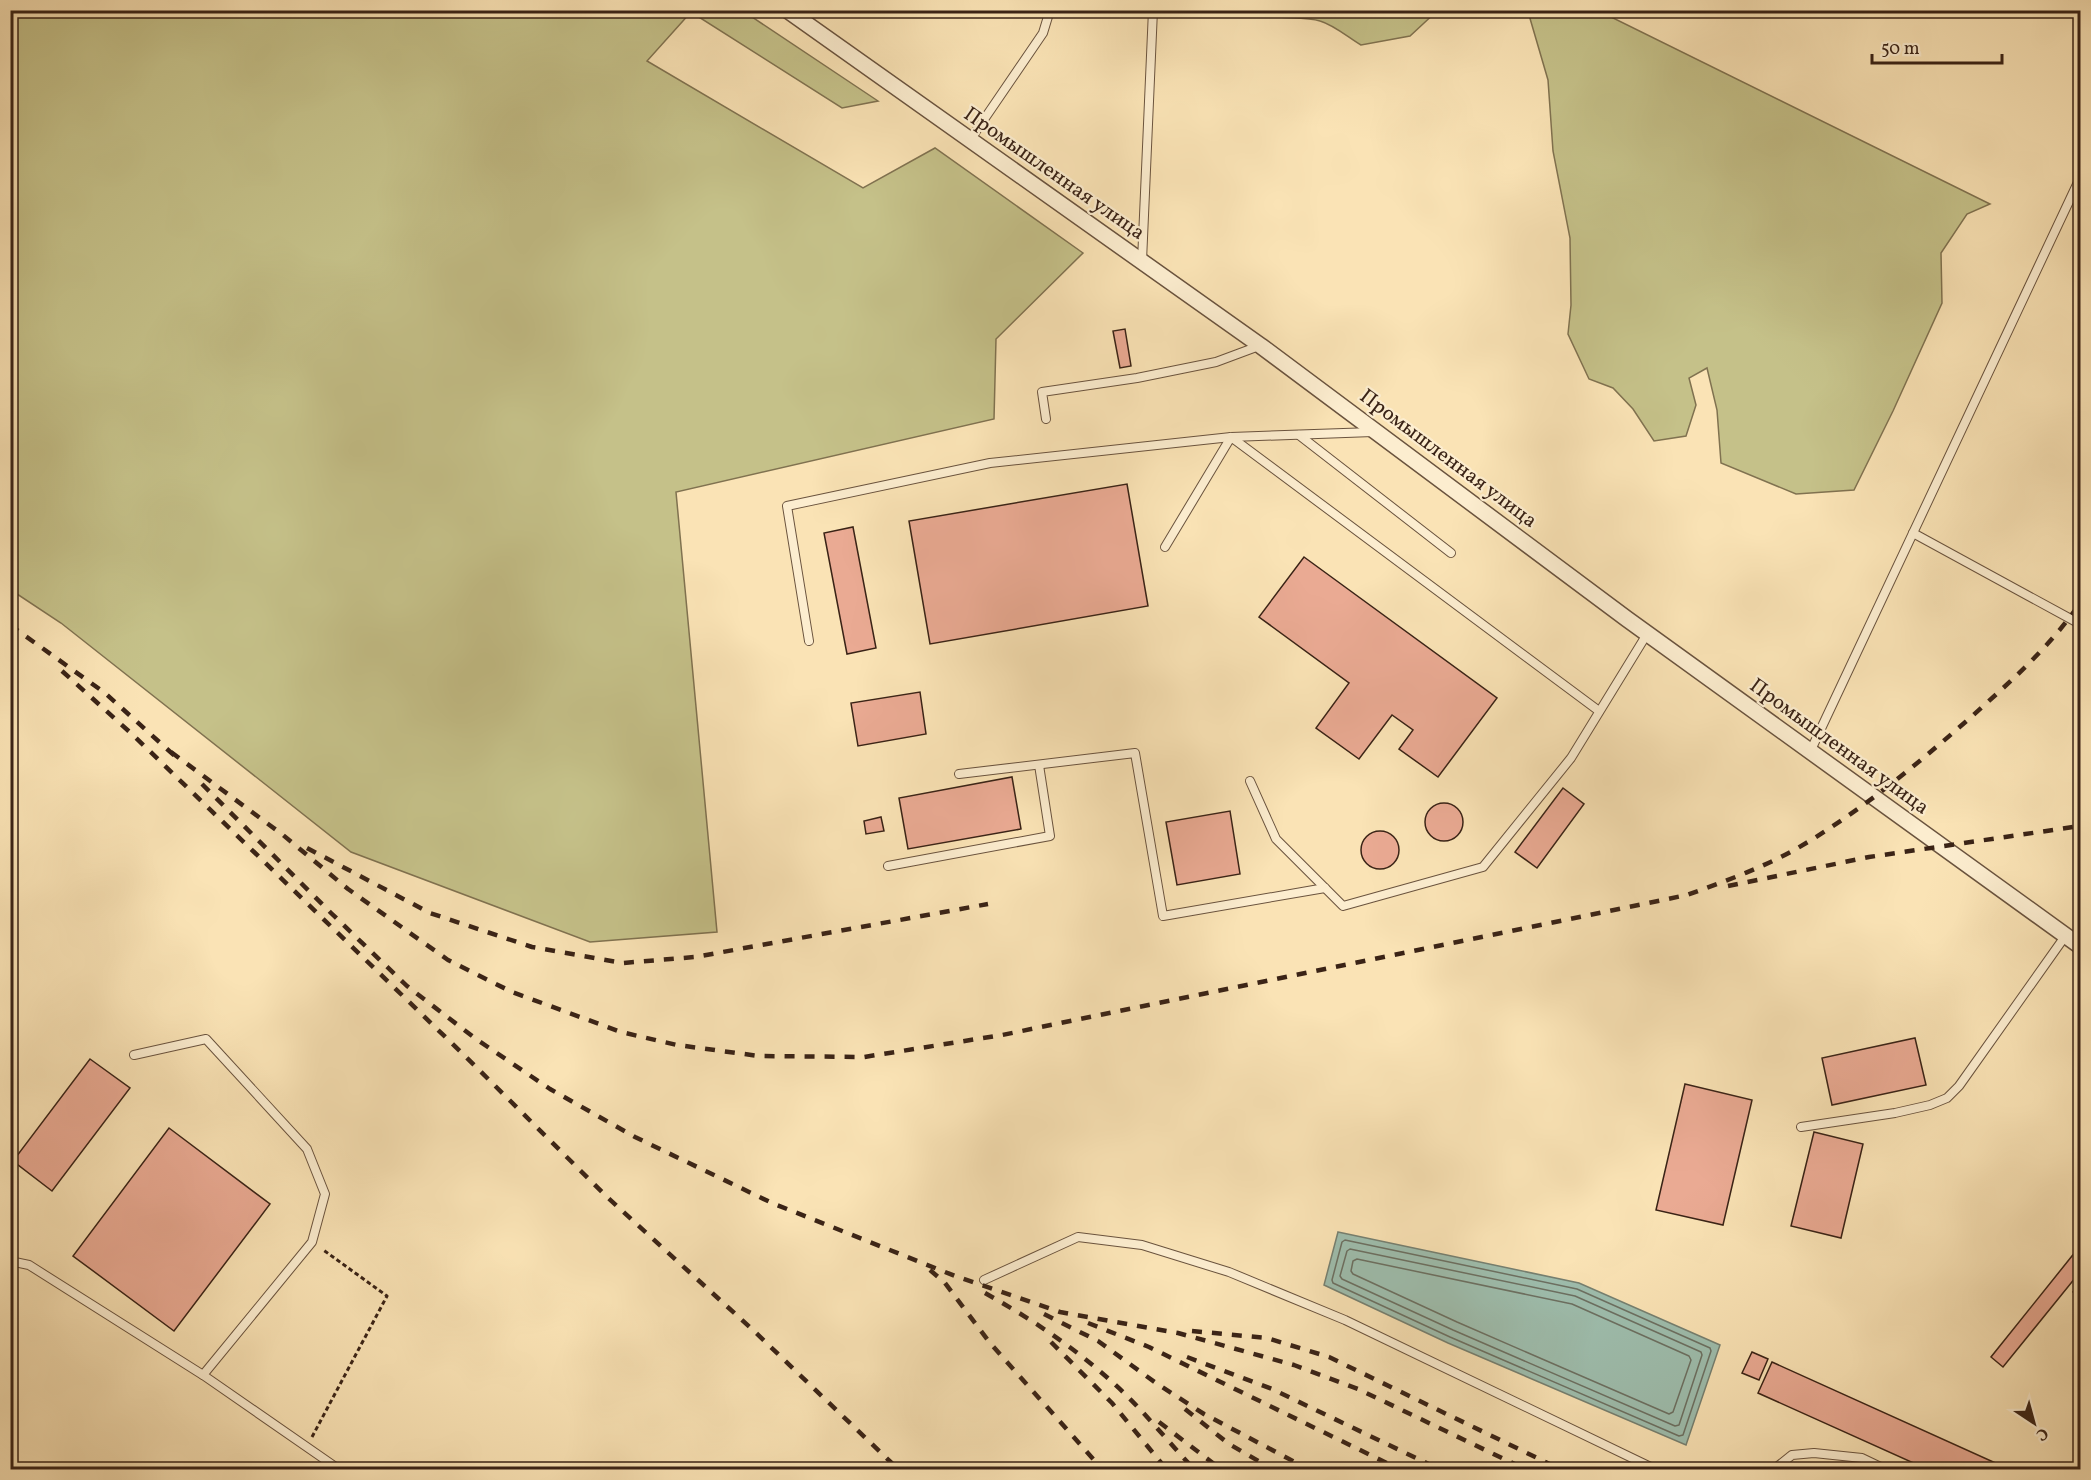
<svg xmlns="http://www.w3.org/2000/svg" width="2091" height="1480" font-family="Vollkorn,serif">
	<style>
		.green { fill: #c5c189; stroke: #807250; stroke-width: 1.5 }
		.water { fill: #9ebeae; stroke: #768071; stroke-width: 1.5 }
		.lines { fill: none; stroke-linecap: round; stroke-linejoin: round }
		.shore { stroke: #6c7062; stroke-width: 1.5 }
		.building { fill: #eaaa93; stroke: #3a2316; stroke-width: 1.5 }
		.service-casing { stroke: #6a533e; stroke-width: 10 }
		.minor-casing { stroke: #6a533e; stroke-width: 18 }
		.path { stroke: #3a2316; stroke-width: 3; stroke-dasharray: 4.5 3; stroke-linecap: butt }
		.service { stroke: #fcedcf; stroke-width: 8 }
		.minor { stroke: #fcedcf; stroke-width: 15 }
		.rail { stroke: #3a2316; stroke-width: 4.5; stroke-dasharray: 10 10; stroke-linecap: butt }
		.labels { text-anchor: middle; dominant-baseline: central; stroke-width: 4.5; stroke-linejoin: round; paint-order: stroke }
		.street-label { font-size: 21px; fill: #3a2316; stroke: #fcedcf }
	</style>
	<rect width="100%" height="100%" fill="#fae3b5"/>
	<filter id="stains"><feTurbulence type="fractalNoise" baseFrequency=".00333" numOctaves="4"/><feColorMatrix values="0 0 0 0 .2 0 0 0 0 .09 0 0 0 0 .02 0 0 0 .5 -.17"/></filter>
	<radialGradient id="worn" r=".72"><stop offset=".6" stop-color="#630" stop-opacity="0"/><stop offset="1" stop-color="#630" stop-opacity=".3"/></radialGradient>
	<g class="green">
		<polygon points="10,11 743,11 878,101 842,108 691,12 647,61 863,188 935,148 1083,253 996,339 994,419 676,492 717,932 590,942 351,852 61,623 11,590"/>
		<path d="M1255 11 1437 10V11L1410 36 1361 45C1349 38 1334 25 1320 21 1302 15 1269 21 1255 11Z"/>
		<polygon points="1531,11 1599,11 1990,204 1967,214 1941,253 1942,303 1893,411 1854,490 1796,494 1721,463 1717,410 1707,368 1689,378 1696,405 1686,436 1654,441 1633,409 1613,388 1589,379 1568,334 1571,305 1570,238 1553,151 1548,80 1529,15"/>
	</g>
	<polygon class="water" points="1338,1232 1579,1283 1720,1345 1686,1445 1448,1343 1324,1285"/>
	<g class="lines">
		<g class="shore">
			<polygon points="1345,1240 1577,1289 1710,1348 1711,1351 1683,1435 1679,1436 1450,1337 1333,1283 1332,1280 1342,1242"/>
			<polygon points="1350,1249 1575,1296 1701,1352 1702,1355 1679,1425 1675,1426 1453,1330 1342,1279 1340,1276 1347,1251"/>
			<polygon points="1357,1259 1572,1304 1689,1356 1691,1360 1673,1412 1669,1414 1457,1322 1353,1274 1351,1271 1353,1261"/>
		</g>
	</g>
	<g class="building">
		<polygon points="1125,329 1131,366 1120,368 1113,331"/>
		<polygon points="1127,484 1148,606 930,644 909,521"/>
		<polygon points="853,527 876,648 847,654 824,533"/>
		<polygon points="1304,557 1497,698 1438,777 1399,749 1413,730 1392,715 1359,759 1316,728 1349,683 1259,617"/>
		<polygon points="920,692 926,734 858,746 851,703"/>
		<polygon points="1012,777 1021,829 908,849 899,798"/>
		<polygon points="1563,788 1584,804 1537,868 1515,852"/>
		<circle cx="1444" cy="822" r="19"/>
		<polygon points="1230,811 1240,874 1177,885 1166,822"/>
		<polygon points="881,817 884,831 866,834 864,821"/>
		<circle cx="1380" cy="850" r="19"/>
		<polygon points="1915,1038 1926,1085 1832,1105 1822,1058"/>
		<polygon points="90,1059 130,1088 52,1191 13,1161"/>
		<polygon points="1685,1084 1752,1100 1723,1225 1656,1210"/>
		<polygon points="169,1128 270,1204 174,1331 73,1256"/>
		<polygon points="1814,1132 1863,1144 1841,1238 1791,1226"/>
		<polygon points="2080,1246 2080,1272 2003,1367 1991,1357"/>
		<polygon points="2080,1282 2080,1299 2073,1292"/>
		<polygon points="1752,1352 1768,1359 1759,1380 1742,1373"/>
		<polygon points="1772,1362 2011,1470 1929,1470 1758,1393"/>
	</g>
	<g class="lines">
		<defs>
			<g id="service">
				<polyline points="970,140 1043,33 1050,10"/>
				<polyline points="1142,261 1153,10"/>
				<polyline points="1046,419 1042,392 1137,378 1216,362 1259,346"/>
				<polyline points="1299,435 1451,553"/>
				<polyline points="1913,533 2080,624"/>
				<polyline points="1165,547 1231,437 1599,711"/>
				<polyline points="809,641 787,506 990,463 1231,437 1373,432"/>
				<polyline points="1810,752 2080,178"/>
				<polyline points="959,774 1135,753 1163,916 1325,888"/>
				<polyline points="1250,781 1276,839 1343,906 1483,867 1571,758 1647,634"/>
				<polyline points="888,866 1050,836 1039,765"/>
				<polyline points="134,1055 206,1039 307,1149 325,1194 312,1242 203,1375 340,1470"/>
				<polyline points="1801,1127 1895,1113 1930,1105 1947,1098 1959,1086 2066,935"/>
				<polyline points="10,1261 29,1265 203,1375"/>
				<polyline points="984,1280 1078,1237 1142,1245 1229,1272 1345,1320 1657,1470"/>
				<polyline points="1773,1470 1792,1455 1814,1453 1862,1458 1887,1470"/>
			</g>
			<polyline id="minor" points="787,10 1261,346 1627,619 2080,946"/>
		</defs>
		<use href="#service" class="service-casing"/>
		<use href="#minor" class="minor-casing"/>
		<polyline class="path" points="312,1437 387,1296 322,1249"/>
		<use href="#service" class="service"/>
		<use href="#minor" class="minor"/>
		<g class="rail">
			<polyline points="10,625 105,693 177,758"/>
			<polyline points="62,671 133,735 465,1056 607,1197 754,1331 899,1470"/>
			<path d="M171 752 283 835 348 889 448 960 512 992 621 1032 677 1045 759 1056 864 1057 1002 1035 1687 895C1723 882 1762 868 1796 849 1860 812 1915 766 1970 718 2010 682 2050 647 2080 603"/>
			<polyline points="202,784 331,913 407,986 476,1039 550,1089 635,1137 772,1203 955,1276 1060,1312 1178,1333 1294,1365 1358,1389 1527,1470"/>
			<polyline points="307,848 430,913 532,947 623,963 695,957 988,904"/>
			<polyline points="1728,886 1869,857 2080,826"/>
			<polyline points="930,1270 945,1283 990,1343 1103,1470"/>
			<path d="M985 1293C1035 1321 1081 1352 1123 1392 1148 1416 1170 1444 1195 1470"/>
			<polyline points="1044,1314 1098,1341 1156,1383 1204,1414 1310,1470"/>
			<polyline points="1088,1323 1149,1347 1401,1470"/>
			<polyline points="1192,1331 1267,1338 1329,1357 1562,1470"/>
			<polyline points="1051,1342 1112,1403 1167,1470"/>
			<polyline points="1187,1357 1272,1389 1441,1470"/>
			<polyline points="1185,1409 1229,1444 1274,1470"/>
			<polyline points="1159,1422 1222,1470"/>
		</g>
	</g>
	<g class="labels">
		<g class="street-label">
			<text transform="translate(1054 174) rotate(35)">Промышленная улица</text>
			<text transform="translate(1448 459) rotate(37)">Промышленная улица</text>
			<text transform="translate(1839 747) rotate(36)">Промышленная улица</text>
		</g>
	</g>
	<rect width="2091" height="1480" fill="none" stroke="#fae3b5" stroke-width="36"/>
	<rect x="12" y="12" width="2067" height="1456" fill="none" stroke="#3a2316" stroke-width="3"/>
	<rect x="18" y="18" width="2055" height="1444" fill="none" stroke="#3a2316" stroke-width="1.5"/>
	<g transform="translate(2034 1423) rotate(144)" stroke="#fcedcf" stroke-width="4.5" paint-order="stroke">
	<path d="M0-4.5L10 22L0 15L-10 22Z" fill="#3a2316"/>
	<text y="-9" font-size="16" font-weight="bold" text-anchor="middle" fill="#3a2316">С</text>
	</g>
	<path d="M1872 54v9h130v-9" fill="none" stroke="#3a2316" stroke-width="3"/>
	<text x="1881" y="54" font-size="18" fill="#3a2316" stroke="#fcedcf" stroke-width="4.5" paint-order="stroke">50 m</text>
	<rect width="100%" height="100%" filter="url(#stains)"/>
	<rect width="100%" height="100%" fill="url(#worn)"/>
</svg>
